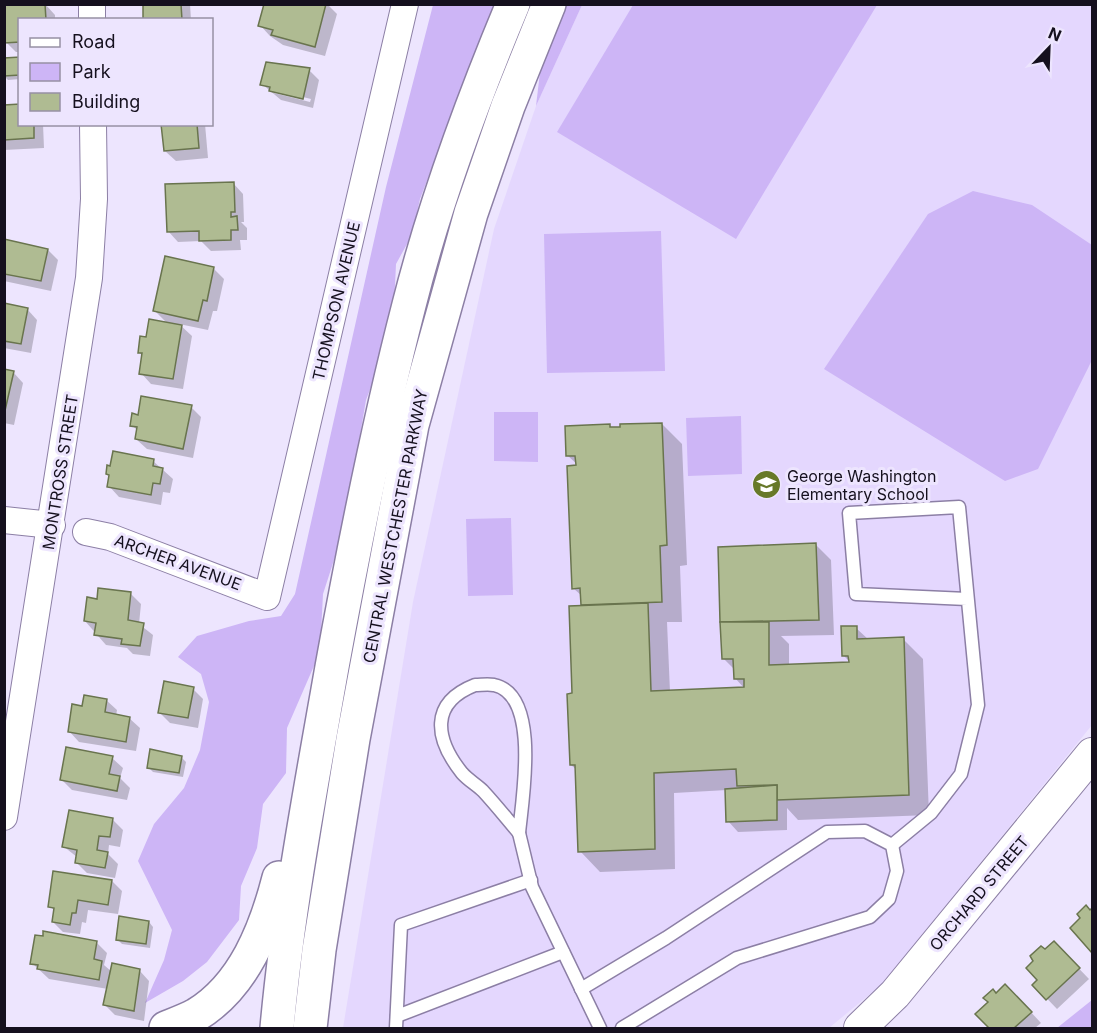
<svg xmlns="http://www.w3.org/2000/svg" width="1097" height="1033" font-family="Inter,sans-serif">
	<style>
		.built { fill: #e4d7fe }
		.green { fill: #cdb5f6 }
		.shadow { fill: #0003; fill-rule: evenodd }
		.building { fill: #afbb92; stroke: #69744e; stroke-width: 1.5 }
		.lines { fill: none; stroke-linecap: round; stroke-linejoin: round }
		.service-casing { stroke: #8c7fa5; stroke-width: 15 }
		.minor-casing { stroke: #8c7fa5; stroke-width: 28 }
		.tertiary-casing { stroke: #8c7fa5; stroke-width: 34 }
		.primary-casing { stroke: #8c7fa5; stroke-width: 36 }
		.service { stroke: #fff; stroke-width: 12 }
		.minor { stroke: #fff; stroke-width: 26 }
		.tertiary { stroke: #fff; stroke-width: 32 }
		.primary { stroke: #fff; stroke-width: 33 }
		.labels { text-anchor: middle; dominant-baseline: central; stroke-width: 6; stroke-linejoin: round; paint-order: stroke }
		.street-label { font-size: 16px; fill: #15101e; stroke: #ede5fe }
		.poi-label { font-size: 16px; fill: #15101e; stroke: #ede5fe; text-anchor: start }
	</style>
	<rect width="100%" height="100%" fill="#ede5fe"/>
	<polygon class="built" points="582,5 1092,5 1092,725 881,985 829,1028 343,1028 413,602 494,229 536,106"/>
	<g class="green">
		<polygon points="433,5 494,5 420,199 412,235 396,264 393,329 366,400 344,529 323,594 320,652 287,728 286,773 263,804 257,848 241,886 239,920 207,962 183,981 145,1003 164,960 172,930 138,861 154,824 184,788 200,750 209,702 201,674 178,657 197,636 249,621 281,616 295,594 386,187"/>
		<polygon points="562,5 582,5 536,106 543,47"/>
		<polygon points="633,5 877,5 736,239 557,132"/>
		<polygon points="973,191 1032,205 1092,245 1092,360 1038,469 1005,481 824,369 928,214"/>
		<polygon points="661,231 665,371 547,373 544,234"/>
		<polygon points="494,412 538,412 538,462 494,461"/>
		<polygon points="741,416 742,474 688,476 686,418"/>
		<polygon points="511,518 513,595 468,596 466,519"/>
		<polygon points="1092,1000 1092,1028 1057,1028"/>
	</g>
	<g class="shadow">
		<polygon points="17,4 45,4 55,15 55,20 20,20 20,52 16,52 6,42"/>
		<polygon points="161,4 190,4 191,20 145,19"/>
		<polygon points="266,4 327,4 337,14 325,56 283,45 270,36 260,25"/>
		<polygon points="4,59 20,59 20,79 8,80 4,76"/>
		<path d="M279 63 309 70 319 80 313 108 281 100 262 84ZM270 89 311 99 310 102 274 93Z"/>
		<polygon points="4,106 20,124 43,124 44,148 4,150"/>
		<polygon points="163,124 205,124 208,158 176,161 165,151"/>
		<polygon points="233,183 243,194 244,222 241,222 247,228 247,240 240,240 241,250 211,251 201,241 178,242 168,231"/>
		<polygon points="4,241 48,250 58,260 51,291 4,281"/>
		<polygon points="166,258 214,269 224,279 217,311 213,311 208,330 179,324 192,336 183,389 151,384 141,373 143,357 139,352 147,338 168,324 154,310"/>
		<polygon points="4,305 27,309 37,320 31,353 4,348"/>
		<polygon points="4,370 13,372 23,383 14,425 4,423"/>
		<polygon points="191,407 201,417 193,458 147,449 136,439 138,431 132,425 139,417"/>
		<polygon points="662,424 682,444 687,565 680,566 682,622 667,622 670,692 745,689 735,678 735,670 723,658 719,548 815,544 831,560 834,635 781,636 789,644 789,666 852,664 844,656 856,628 869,640 903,639 923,659 929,815 798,820 787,808 787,830 738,832 728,821 727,790 674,793 675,869 600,872 580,851 577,770 571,765 574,695 582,606 582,596 573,588 579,466 567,455 610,426 613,429"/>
		<polygon points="153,461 173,479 170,493 163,492 161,505 119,497 109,486 110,477 107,474"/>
		<polygon points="131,594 141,604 139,624 153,635 150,656 133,654 127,648 106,645 85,621 98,600"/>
		<polygon points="193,689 203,699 198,728 170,723 159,712"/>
		<polygon points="106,700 117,710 116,716 129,718 140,728 136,751 79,742 69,731 83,707"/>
		<polygon points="181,757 186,762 183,777 153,772 148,767"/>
		<polygon points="112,758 123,768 120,778 130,788 127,800 72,790 62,780"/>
		<polygon points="112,819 123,830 120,847 109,845 108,854 118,864 115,878 87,873 76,862 77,857 63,846"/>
		<polygon points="112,881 122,891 118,914 88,910 86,923 82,922 80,934 63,932 53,922 55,911 50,906"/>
		<polygon points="1092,910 1092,951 1072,928"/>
		<polygon points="149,922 153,927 150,948 122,944 117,939"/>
		<polygon points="96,942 107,953 104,965 112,972 139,970 149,981 144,1021 115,1015 105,1005 108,989 49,979 32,963"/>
		<polygon points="1045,951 1064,953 1089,979 1057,1009 1034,985 1039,980"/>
		<polygon points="997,994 1016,996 1041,1023 1035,1028 991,1028 977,1014"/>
	</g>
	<g class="building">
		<polygon points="4,4 45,4 46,20 20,20 20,42 4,43"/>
		<polygon points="181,4 182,20 143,19 143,5"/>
		<polygon points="264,4 326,4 315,47 271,35 273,30 258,26"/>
		<polygon points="20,57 20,75 4,76 4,58"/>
		<polygon points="266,62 310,68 303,99 269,91 270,87 260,85"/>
		<polygon points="20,104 20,124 34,124 34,138 4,140 4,105"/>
		<polygon points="161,124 197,124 199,148 164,151"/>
		<polygon points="234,182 235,212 231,212 231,217 237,216 238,230 231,230 231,240 199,241 199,231 167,232 165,184"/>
		<polygon points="4,239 48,249 41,281 4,274"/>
		<polygon points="165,256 214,267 207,301 203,300 198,321 153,311"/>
		<polygon points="4,303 28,308 21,344 4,341"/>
		<polygon points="149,319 182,325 173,379 139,374 142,353 138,353 140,336 146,337"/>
		<polygon points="4,369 14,371 4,415"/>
		<polygon points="141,396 192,405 183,449 135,439 137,427 130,426 132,413 138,415"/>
		<polygon points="662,423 667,545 660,546 662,602 581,605 580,588 572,589 567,466 576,465 575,456 566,456 565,426 610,424 610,427 620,427 620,424"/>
		<polygon points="113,451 154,459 153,466 163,468 160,484 153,483 151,495 107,487 109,475 106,474 107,465 110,466"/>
		<polygon points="816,543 819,620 720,622 718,547"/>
		<polygon points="98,588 131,592 128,620 144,623 140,646 121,644 122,639 94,635 96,623 84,621 87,597 97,599"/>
		<polygon points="648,603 651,691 744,687 744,679 734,679 733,659 722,659 720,622 769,622 769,665 849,662 848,656 842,656 841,626 857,626 857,639 904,637 909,795 777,800 777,785 737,786 736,769 654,773 655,849 578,852 575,765 570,765 567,694 572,693 569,606"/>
		<polygon points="164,681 194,687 188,718 158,713"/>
		<polygon points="84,695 107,699 105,712 130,717 126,742 68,732 72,704 82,706"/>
		<polygon points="66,747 113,756 109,774 120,776 117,791 60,780"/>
		<polygon points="150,749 182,756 179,773 147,768"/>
		<polygon points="777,785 777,820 726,822 725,789"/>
		<polygon points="69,810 113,818 110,837 99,836 97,850 108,852 105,868 75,863 77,850 62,847"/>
		<polygon points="53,871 112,880 108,905 78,900 76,913 72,913 70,925 52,922 54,908 48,907"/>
		<polygon points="1086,905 1090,910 1092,908 1092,953 1070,928 1080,918 1077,914"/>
		<polygon points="119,916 149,921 146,944 116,940"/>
		<polygon points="43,931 97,941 94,959 102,961 99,980 37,969 38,965 30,964 35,935 43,936"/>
		<polygon points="1054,941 1080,968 1046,1000 1032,985 1037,980 1026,968 1033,961 1030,956 1041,946 1045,949"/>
		<polygon points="112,963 140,969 134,1011 103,1005"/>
		<polygon points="1005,984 1032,1012 1014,1028 989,1028 975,1014 988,1002 983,998 993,989 996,993"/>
	</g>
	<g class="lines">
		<defs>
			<g id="service">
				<path d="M475 685C481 685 488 684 494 685 541 695 522 800 519 833 507 819 496 805 483 791 477 785 468 780 462 773 435 739 429 703 475 685Z"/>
				<polyline points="519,833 532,887 600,1028"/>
				<polyline points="892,845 931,813 961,774 978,705 959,507 849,513 856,594 967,599"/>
				<polyline points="581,989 666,938 827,832 865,831 892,845 897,871 889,899 870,917 737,958 622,1028"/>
				<polyline points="397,1016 563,952"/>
				<polyline points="396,1028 401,925 531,880"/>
			</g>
			<g id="minor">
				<polyline points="92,4 92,20"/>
				<polyline points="4,520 52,525"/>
				<polyline points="86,532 110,537 267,597 405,4"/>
				<polyline points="4,817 89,278 94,199 93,124"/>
			</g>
			<polyline id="tertiary" points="860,1028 895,994 1092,754"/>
			<g id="primary">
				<path d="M166 1028C176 1024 187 1020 196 1015 244 986 266 929 279 878"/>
				<path d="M277 1028C288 907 311 787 332 667 354 546 378 425 409 305 435 202 472 102 513 4"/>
				<polyline points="310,1028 319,950 353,739 412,425 471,213 508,106 549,4"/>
			</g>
		</defs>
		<use href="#service" class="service-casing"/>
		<use href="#minor" class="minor-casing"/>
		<use href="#tertiary" class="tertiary-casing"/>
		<use href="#primary" class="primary-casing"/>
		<use href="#service" class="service"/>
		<use href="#minor" class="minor"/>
		<use href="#tertiary" class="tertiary"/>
		<use href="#primary" class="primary"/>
	</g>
	<defs>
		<symbol id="school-disc" viewBox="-11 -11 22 22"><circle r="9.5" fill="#677929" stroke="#ede5fe"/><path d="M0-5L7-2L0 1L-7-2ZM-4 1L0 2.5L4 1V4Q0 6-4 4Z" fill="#fff"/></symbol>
	</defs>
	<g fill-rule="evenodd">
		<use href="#school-disc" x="750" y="468" width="33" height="33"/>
	</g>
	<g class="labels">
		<g class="street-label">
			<text transform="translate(336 301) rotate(-77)">THOMPSON AVENUE</text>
			<text transform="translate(60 472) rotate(-81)">MONTROSS STREET</text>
			<text transform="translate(395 526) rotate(-79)">CENTRAL WESTCHESTER PARKWAY</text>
			<text transform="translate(178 562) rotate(20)">ARCHER AVENUE</text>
			<text transform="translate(979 893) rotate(-50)">ORCHARD STREET</text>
		</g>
		<g class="poi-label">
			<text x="787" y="476">George Washington<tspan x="787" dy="18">Elementary School</tspan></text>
		</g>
	</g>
	<rect width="1097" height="1033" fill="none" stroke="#15101e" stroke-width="12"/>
	<rect x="18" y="18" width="195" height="108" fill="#ede5fe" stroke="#9790a4" stroke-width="1.5"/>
	<rect x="30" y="38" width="30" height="9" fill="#ffffff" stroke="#9790a4" stroke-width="1.5"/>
	<text x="72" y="48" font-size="18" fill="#15101e">Road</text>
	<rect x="30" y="63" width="30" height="18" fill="#cdb5f6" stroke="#9790a4" stroke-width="1.5"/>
	<text x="72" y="78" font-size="18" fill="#15101e">Park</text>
	<rect x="30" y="93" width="30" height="18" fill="#afbb92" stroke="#9790a4" stroke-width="1.5"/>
	<text x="72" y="108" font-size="18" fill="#15101e">Building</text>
	<g transform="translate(1049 48) rotate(23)" stroke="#ede5fe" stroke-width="4.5" paint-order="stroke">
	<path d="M0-4.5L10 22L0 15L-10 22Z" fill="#15101e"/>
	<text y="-9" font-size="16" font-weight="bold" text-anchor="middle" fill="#15101e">N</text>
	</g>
</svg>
